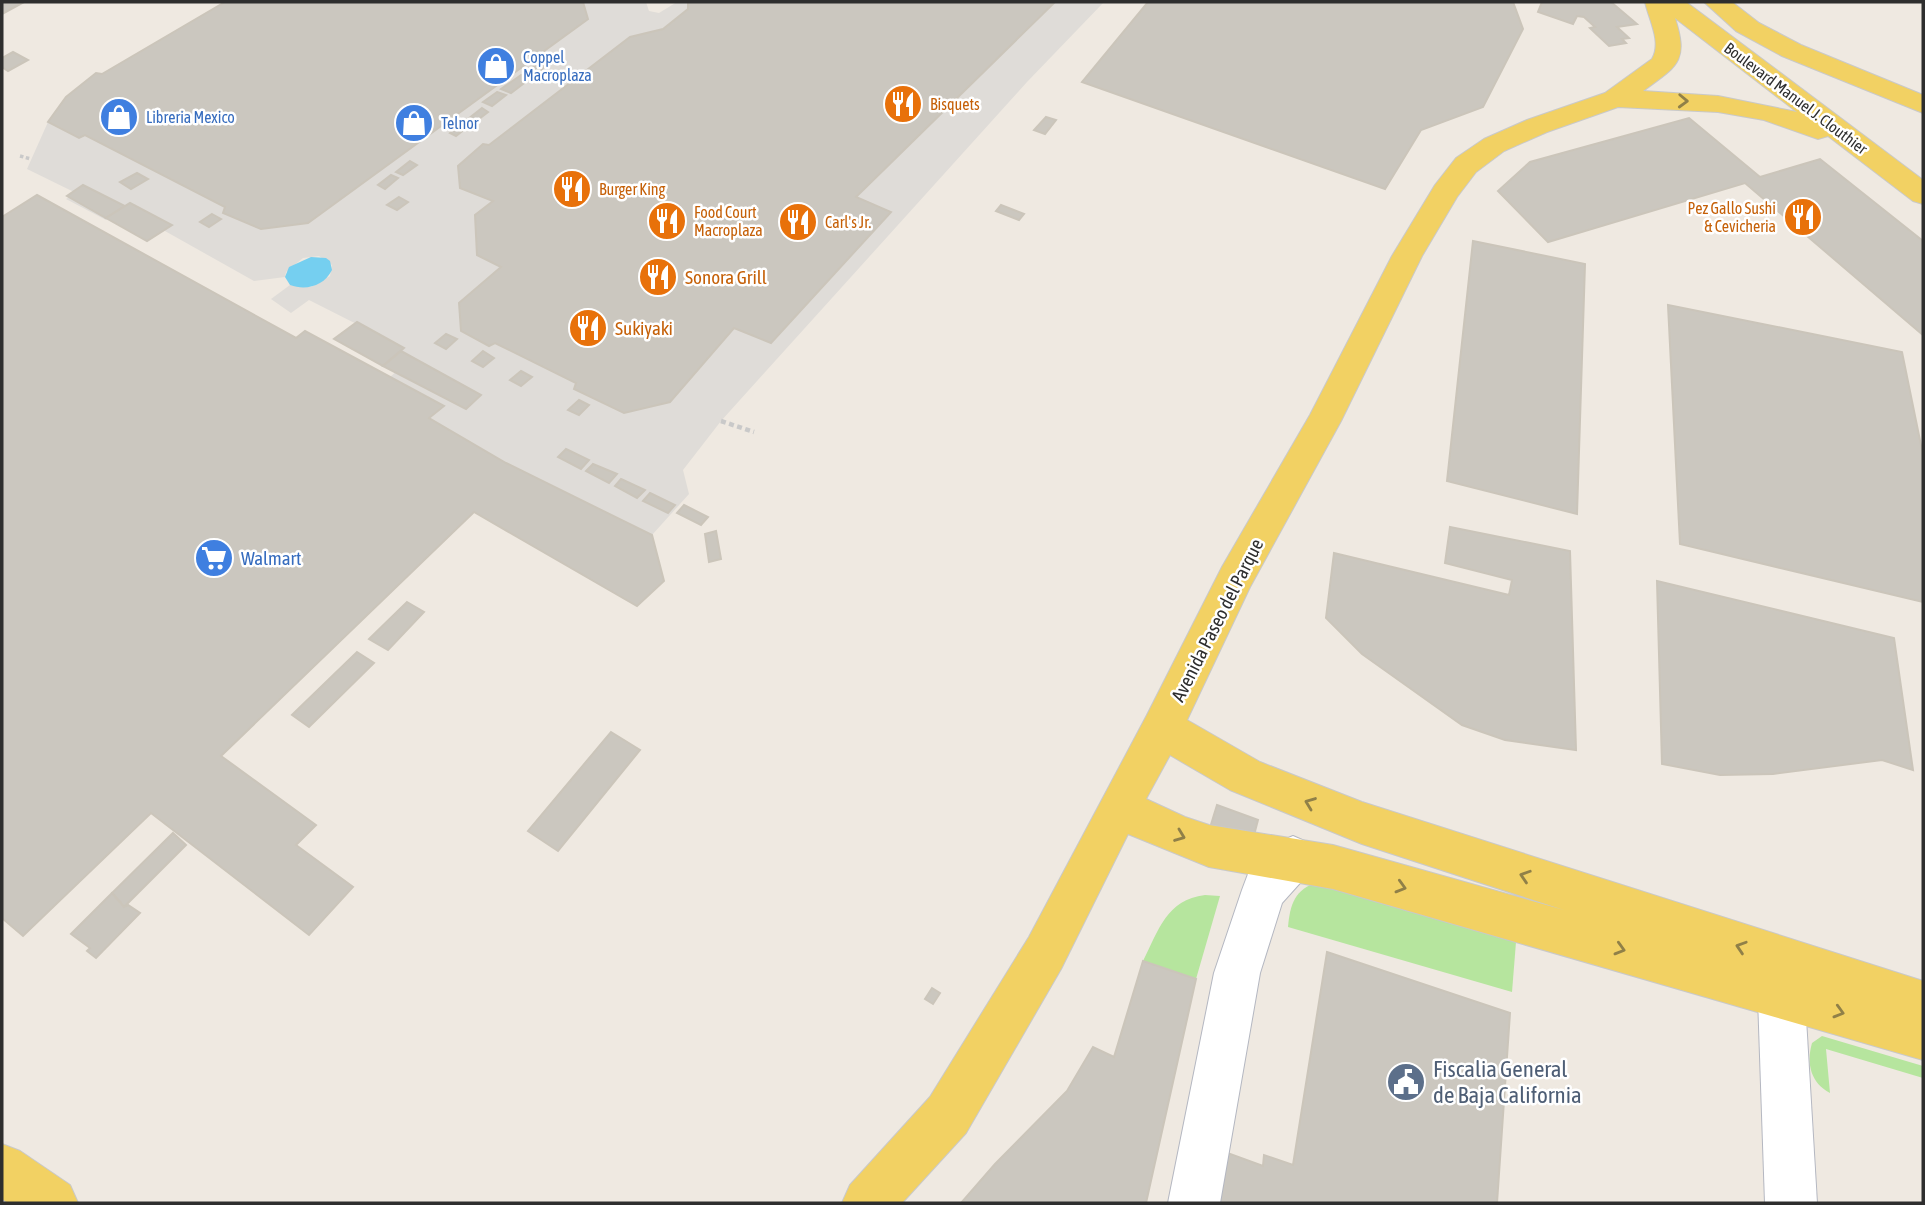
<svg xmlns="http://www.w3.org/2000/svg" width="1925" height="1205" font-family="'Asap Condensed',sans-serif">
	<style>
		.green { fill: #b6e59e }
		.plaza { fill: #dfdcd8 }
		.water { fill: #75cff0 }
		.building { fill: #cbc7bf; stroke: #cbc5ba; stroke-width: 2 }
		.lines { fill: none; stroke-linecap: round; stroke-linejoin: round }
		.minor-casing { stroke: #b4b7c1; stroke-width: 2 }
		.major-casing { stroke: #c9c9c9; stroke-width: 2 }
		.path-far1 { stroke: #c9c9c9; stroke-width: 3.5; stroke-dasharray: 3.5 2.5; stroke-linecap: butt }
		.path { stroke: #c9c9c9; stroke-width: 4.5; stroke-dasharray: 5 3.5; stroke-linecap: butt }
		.minor { fill: #fff; fill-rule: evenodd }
		.major { fill: #f2d163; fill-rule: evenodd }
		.oneway { stroke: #908048 }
		.labels { text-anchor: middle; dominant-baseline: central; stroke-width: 5; stroke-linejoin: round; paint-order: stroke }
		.far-shop-label { font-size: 16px; fill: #366cbe; stroke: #fff; text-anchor: start }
		.far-street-label { font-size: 16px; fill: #2e2e2e; stroke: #fff }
		.far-food-label { font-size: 16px; fill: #c56008; stroke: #fff; text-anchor: start }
		.food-label { font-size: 19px; fill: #c56008; stroke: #fff; text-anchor: start }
		.shop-label { font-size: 19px; fill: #366cbe; stroke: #fff; text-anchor: start }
		.street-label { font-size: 19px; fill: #2e2e2e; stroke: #fff }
		.near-service-label { font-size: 23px; fill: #4e5e75; stroke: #fff; text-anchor: start }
	</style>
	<rect width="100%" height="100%" fill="#efe9e1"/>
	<g class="green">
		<path d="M1318 882 1516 942 1512 992 1288 927C1290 904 1295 889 1318 882Z"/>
		<path d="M1205 895 1220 896 1196 979 1143 961C1159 930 1166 900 1205 895Z"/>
		<path d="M1822 1036 1923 1066V1078L1826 1049 1830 1093C1811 1083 1806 1064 1812 1043Z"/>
	</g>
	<polygon class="plaza" points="583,2 646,2 649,11 659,13 677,2 688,2 688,9 663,29 489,145 483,144 458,166 460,188 493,201 475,215 477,255 501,267 459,303 461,331 489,346 495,343 576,383 574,389 734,328 856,197 1055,2 1104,2 1027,82 721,421 683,470 689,494 652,535 506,463 429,418 443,407 390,377 398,370 389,363 404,348 309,300 291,313 271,299 290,285 311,287 330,276 332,265 319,256 303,258 286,272 285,277 254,281 124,208 106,220 66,199 76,193 27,169 48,122 79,138 85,135 225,207 223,213 260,229 308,223 587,19"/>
	<path class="water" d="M311 257 326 258 330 261 332 270C324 286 306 291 290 285L285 277 289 267Z"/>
	<g class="building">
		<polygon points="2,2 24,2 2,14"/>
		<polygon points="225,2 583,2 588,19 308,223 261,229 223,213 225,207 85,135 79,138 48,122 66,97 96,73 102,74"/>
		<polygon points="688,2 1055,2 856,197 891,212 771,343 734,328 670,402 624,413 574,389 576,383 495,343 489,346 461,331 459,303 501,267 477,255 475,215 493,201 460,188 458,166 483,144 489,145 630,37 663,29 688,9"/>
		<polygon points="1148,2 1513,2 1523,29 1483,107 1421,130 1385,189 1082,82"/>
		<polygon points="1542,2 1611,2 1637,24 1617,27 1629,38 1622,39 1626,43 1609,46 1590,28 1595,27 1584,17 1577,16 1573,24 1538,12"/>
		<polygon points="13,52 28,60 8,71 2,67 2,58"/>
		<polygon points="538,63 546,66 534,75 525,72"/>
		<polygon points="521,75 531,78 511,93 501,89"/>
		<polygon points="497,92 506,95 492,106 483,102"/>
		<polygon points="482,108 488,112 475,122 468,119"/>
		<polygon points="1046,117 1056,120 1045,134 1034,130"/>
		<polygon points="1689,118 1760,177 1820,159 1923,241 1923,335 1745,183 1548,242 1498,191 1530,162"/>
		<polygon points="463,122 470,125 456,136 450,133"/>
		<polygon points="410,161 417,165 403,175 396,172"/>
		<polygon points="137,173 148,179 131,189 120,182"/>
		<polygon points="391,175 398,178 385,189 378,185"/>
		<polygon points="83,185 125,206 106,218 67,196"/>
		<polygon points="37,195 296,338 305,331 444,406 429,418 506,463 652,535 664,581 637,606 474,512 221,756 316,825 296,845 353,887 309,935 151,813 23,936 2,918 2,217"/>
		<polygon points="399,197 408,202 397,210 387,205"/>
		<polygon points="130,203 172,225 147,241 106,218"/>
		<polygon points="1001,205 1024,214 1019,220 996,211"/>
		<polygon points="212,214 221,219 209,227 200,222"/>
		<polygon points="1473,241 1585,264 1577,514 1447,481"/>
		<polygon points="1668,305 1902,352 1923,455 1923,602 1680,544"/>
		<polygon points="357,322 404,348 383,366 334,339"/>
		<polygon points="446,334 457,339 446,349 435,343"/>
		<polygon points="401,351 481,395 466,409 383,366"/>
		<polygon points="483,351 494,358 483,367 472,361"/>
		<polygon points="521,371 532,377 521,386 510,380"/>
		<polygon points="579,400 589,405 579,415 568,410"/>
		<polygon points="566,449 589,460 581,469 558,457"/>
		<polygon points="593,464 617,474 609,483 586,471"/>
		<polygon points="621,479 645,490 637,498 615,486"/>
		<polygon points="650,493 675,505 668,513 643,501"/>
		<polygon points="684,505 708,517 701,525 677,513"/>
		<polygon points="1450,527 1570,551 1576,750 1505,740 1462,725 1362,654 1326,618 1334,553 1509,595 1512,580 1445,563"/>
		<polygon points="716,531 721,559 709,562 705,534"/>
		<polygon points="1657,581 1894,638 1913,770 1882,760 1773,774 1720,775 1662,764"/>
		<polygon points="407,602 424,612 388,650 369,639"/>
		<polygon points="357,652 374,663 309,727 292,715"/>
		<polygon points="611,732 640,750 558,851 528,831"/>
		<polygon points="1217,805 1258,820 1252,843 1210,828"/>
		<polygon points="173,833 186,845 124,907 112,893"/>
		<polygon points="112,893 124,907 128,905 140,913 96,958 87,951 90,948 71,934"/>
		<polygon points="1327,952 1510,1013 1497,1203 1214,1203 1225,1152 1263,1166 1264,1155 1293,1165"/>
		<polygon points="1143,961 1196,979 1146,1203 961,1203 995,1164 1067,1091 1093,1047 1114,1057"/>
		<polygon points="932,988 940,993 933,1004 925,999"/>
	</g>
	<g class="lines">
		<defs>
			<g id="minor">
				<polygon points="1293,836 1309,843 1315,858 1309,873 1282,903 1260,973 1220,1203 1168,1203 1214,973 1242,890 1248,874 1277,843"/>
				<polygon points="1780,945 1796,952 1803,968 1817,1203 1765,1203 1757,968 1764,952"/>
			</g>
			<g id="major">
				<path d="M1645 2H1686L1923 180V204L1913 201 1828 136 1818 139 1764 120 1718 112 1618 107 1547 132 1504 151 1476 172 1457 197 1422 256 1341 421 1250 587 1187 720 1260 762 1362 802 1923 981V1060L1333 889 1209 867 1128 834 1061 969 966 1133 902 1203H842L850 1185 930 1097 1029 937 1147 715 1222 567 1310 415 1392 256 1435 185 1456 158 1484 139 1527 120 1605 93 1652 59C1662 42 1649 20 1645 2ZM1675 18 1797 112 1718 96 1643 91C1677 66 1689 62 1675 18ZM1170 755 1230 790 1362 844 1564 910 1333 845 1209 825 1185 817 1146 799Z"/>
				<polygon points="1704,2 1732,2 1759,23 1801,45 1923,95 1923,113 1782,56 1736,31"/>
				<polygon points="2,1144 20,1151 70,1185 78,1203 8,1203 2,1199"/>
			</g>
		</defs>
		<use href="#minor" class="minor-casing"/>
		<use href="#major" class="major-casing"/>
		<polyline class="path-far1" points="20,156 31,159"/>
		<polyline class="path" points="721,421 754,432"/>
		<use href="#minor" class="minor"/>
		<use href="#major" class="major"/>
	</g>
	<defs><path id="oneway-chevron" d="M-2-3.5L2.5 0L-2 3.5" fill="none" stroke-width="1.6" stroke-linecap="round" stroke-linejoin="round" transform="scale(1.75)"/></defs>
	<g class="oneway">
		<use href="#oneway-chevron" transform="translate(1683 101) rotate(2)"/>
		<use href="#oneway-chevron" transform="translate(1310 803) rotate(-159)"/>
		<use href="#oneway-chevron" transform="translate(1180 836) rotate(21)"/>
		<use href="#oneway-chevron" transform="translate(1525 876) rotate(-162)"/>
		<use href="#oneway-chevron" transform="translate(1401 887) rotate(16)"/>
		<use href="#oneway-chevron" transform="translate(1741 947) rotate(-162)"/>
		<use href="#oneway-chevron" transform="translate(1620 949) rotate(16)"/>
		<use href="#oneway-chevron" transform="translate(1839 1012) rotate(16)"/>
	</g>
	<defs>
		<symbol id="shop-disc" viewBox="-11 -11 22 22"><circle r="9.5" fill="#3f7fe0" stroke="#fff"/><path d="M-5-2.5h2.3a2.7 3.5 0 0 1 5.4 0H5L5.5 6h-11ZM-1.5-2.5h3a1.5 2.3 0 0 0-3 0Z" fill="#fff"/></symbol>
		<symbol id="restaurant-disc" viewBox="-11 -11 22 22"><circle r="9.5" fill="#e8710a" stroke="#fff"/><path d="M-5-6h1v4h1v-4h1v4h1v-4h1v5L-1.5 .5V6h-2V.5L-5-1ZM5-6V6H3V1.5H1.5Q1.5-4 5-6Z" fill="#fff"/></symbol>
		<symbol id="supermarket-disc" viewBox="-11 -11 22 22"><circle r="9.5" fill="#3f7fe0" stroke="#fff"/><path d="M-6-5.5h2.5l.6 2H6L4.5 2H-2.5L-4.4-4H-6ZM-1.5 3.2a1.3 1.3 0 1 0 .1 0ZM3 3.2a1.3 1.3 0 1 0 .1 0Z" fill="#fff"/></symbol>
		<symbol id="civic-disc" viewBox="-11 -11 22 22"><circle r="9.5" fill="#5c6f8a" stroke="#fff"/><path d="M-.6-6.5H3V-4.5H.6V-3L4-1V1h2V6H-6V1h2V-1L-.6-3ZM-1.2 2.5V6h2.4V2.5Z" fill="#fff"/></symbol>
	</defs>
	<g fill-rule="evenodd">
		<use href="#shop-disc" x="474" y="44" width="44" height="44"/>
		<use href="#restaurant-disc" x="881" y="82" width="44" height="44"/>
		<use href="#shop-disc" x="97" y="95" width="44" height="44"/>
		<use href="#shop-disc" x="392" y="101" width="44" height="44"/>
		<use href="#restaurant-disc" x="550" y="167" width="44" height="44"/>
		<use href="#restaurant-disc" x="1781" y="195" width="44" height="44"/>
		<use href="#restaurant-disc" x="645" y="199" width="44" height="44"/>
		<use href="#restaurant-disc" x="776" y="200" width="44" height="44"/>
		<use href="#restaurant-disc" x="636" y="255" width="44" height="44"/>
		<use href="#restaurant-disc" x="566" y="306" width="44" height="44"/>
		<use href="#supermarket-disc" x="192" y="536" width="44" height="44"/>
		<use href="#civic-disc" x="1384" y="1060" width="44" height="44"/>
	</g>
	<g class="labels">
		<g class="far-shop-label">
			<text x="523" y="57">Coppel<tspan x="523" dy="18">Macroplaza</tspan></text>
			<text x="146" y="117">Libreria Mexico</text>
			<text x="441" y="123">Telnor</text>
		</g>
		<g class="far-street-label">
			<text transform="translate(1796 98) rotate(37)">Boulevard Manuel J. Clouthier</text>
		</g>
		<g class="far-food-label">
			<text x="930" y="104">Bisquets</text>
			<text x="599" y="189">Burger King</text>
			<text x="1776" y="208" text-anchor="end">Pez Gallo Sushi<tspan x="1776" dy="18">&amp; Cevicheria</tspan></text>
			<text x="694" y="212">Food Court<tspan x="694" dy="18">Macroplaza</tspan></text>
			<text x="825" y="222">Carl's Jr.</text>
		</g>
		<g class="food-label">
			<text x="685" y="277">Sonora Grill</text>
			<text x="615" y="328">Sukiyaki</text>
		</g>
		<g class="shop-label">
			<text x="241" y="558">Walmart</text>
		</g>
		<g class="street-label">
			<text transform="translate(1217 620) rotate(-63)">Avenida Paseo del Parque</text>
		</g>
		<g class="near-service-label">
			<text x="1433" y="1069">Fiscalia General<tspan x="1433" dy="26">de Baja California</tspan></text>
		</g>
	</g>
	<rect width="1925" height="1205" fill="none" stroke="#2e2e2e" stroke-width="7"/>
</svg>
